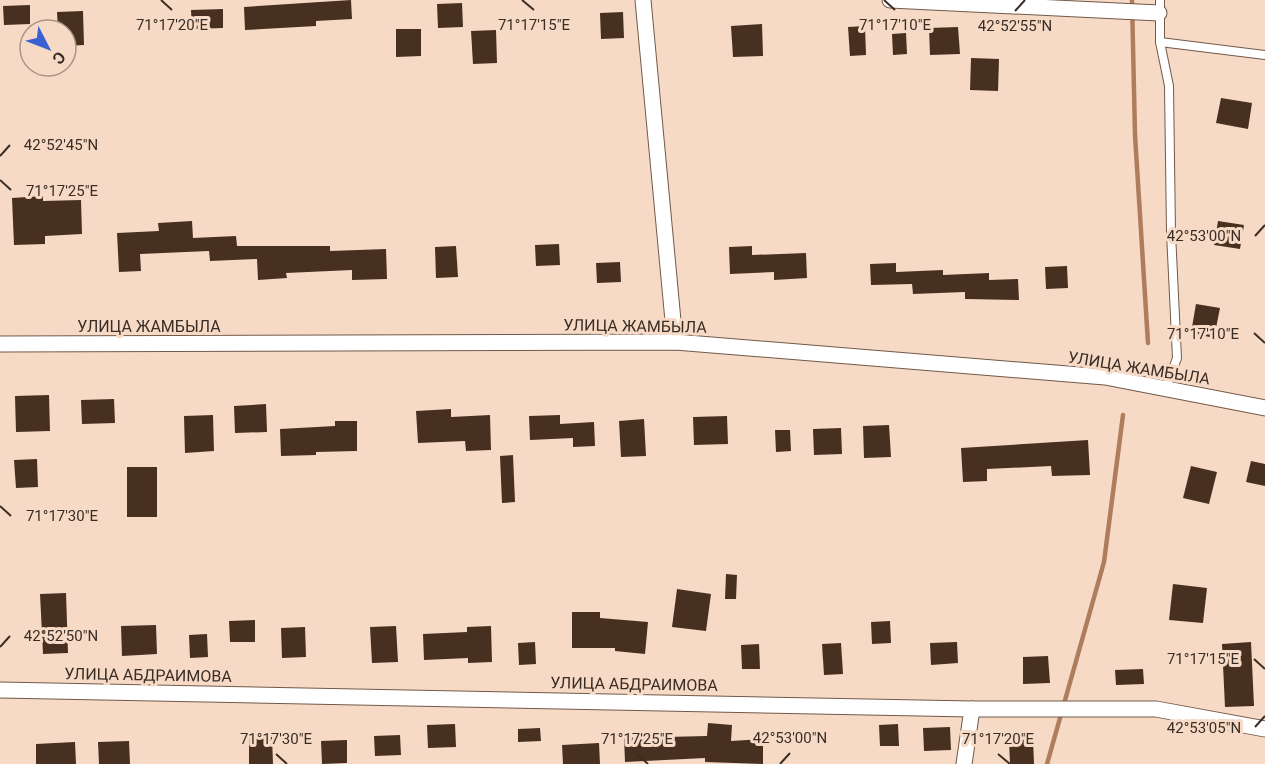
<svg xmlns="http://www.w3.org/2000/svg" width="1265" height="764" font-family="Roboto,sans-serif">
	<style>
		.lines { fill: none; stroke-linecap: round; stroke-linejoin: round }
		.stream { stroke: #ae7d5b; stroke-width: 4.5 }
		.building { fill: #473020 }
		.lane-casing { stroke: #725948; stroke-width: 10 }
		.street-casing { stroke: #725948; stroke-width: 17 }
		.lane { stroke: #fff; stroke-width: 8 }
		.street { stroke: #fff; stroke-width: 15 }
		.ticks { fill: none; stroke: #392d26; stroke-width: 2 }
		.labels { text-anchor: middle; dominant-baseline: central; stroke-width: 6; stroke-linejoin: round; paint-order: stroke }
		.street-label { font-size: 16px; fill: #392d26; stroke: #f7dac6 }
		.ticks-label { font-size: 15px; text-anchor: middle; fill: #392d26; stroke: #f7dac6; stroke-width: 6; stroke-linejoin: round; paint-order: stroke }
	</style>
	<rect width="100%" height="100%" fill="#f7dac6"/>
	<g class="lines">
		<g class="stream">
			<polyline points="1132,0 1135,135 1148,343"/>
			<polyline points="1047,764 1104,562 1123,415"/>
		</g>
	</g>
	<g class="building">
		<polygon points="351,0 352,19 316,21 316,26 245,30 244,7"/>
		<polygon points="462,3 463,27 438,28 437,4"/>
		<polygon points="30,5 30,24 4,25 3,6"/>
		<polygon points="223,9 223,28 192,29 191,10"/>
		<polygon points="83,11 84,45 66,46 66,30 58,30 57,12"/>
		<polygon points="623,12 624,38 601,39 600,13"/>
		<polygon points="762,24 763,56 733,57 731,26"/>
		<polygon points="865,26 866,55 850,56 848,27"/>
		<polygon points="958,27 960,54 930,55 929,28"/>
		<polygon points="396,29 421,29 421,56 396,57"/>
		<polygon points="496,30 497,63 473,64 471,31"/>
		<polygon points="906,33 907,54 893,55 892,34"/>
		<polygon points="971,58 999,59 998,91 970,90"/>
		<polygon points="1221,98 1252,103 1248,129 1216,123"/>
		<polygon points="43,196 43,201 81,200 82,234 45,236 45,244 14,245 12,198"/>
		<polygon points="192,221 193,238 236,236 237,246 330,246 330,251 386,249 387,279 352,280 352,270 286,273 287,278 258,280 257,259 210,261 209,251 140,254 141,271 119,272 117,233 159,231 158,223"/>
		<polygon points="1218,221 1244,225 1240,249 1214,245"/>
		<polygon points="559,244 560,265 536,266 535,245"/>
		<polygon points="456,246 458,277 436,278 435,247"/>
		<polygon points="752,246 752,255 806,253 807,278 774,280 774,272 730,274 729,247"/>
		<polygon points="620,262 621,282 597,283 596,263"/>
		<polygon points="896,263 896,272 943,270 943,275 989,273 989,280 1018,279 1019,300 965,299 965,292 913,294 912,284 871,285 870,264"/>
		<polygon points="1067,266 1068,288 1046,289 1045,267"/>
		<polygon points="1196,304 1220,308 1214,338 1191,333"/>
		<polygon points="49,395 50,431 16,432 15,396"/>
		<polygon points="114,399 115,423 82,424 81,400"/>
		<polygon points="266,404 267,432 235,433 234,406"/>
		<polygon points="451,409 451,417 490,415 491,450 466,451 465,441 418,443 416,411"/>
		<polygon points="213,415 214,451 185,453 184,416"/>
		<polygon points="560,415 560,424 594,422 595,446 573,447 573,438 530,440 529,416"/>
		<polygon points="727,416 728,444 694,445 693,417"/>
		<polygon points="644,419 646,456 621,457 619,421"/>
		<polygon points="335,421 357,421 357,451 316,452 316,455 281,456 280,429 335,426"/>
		<polygon points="889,425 891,457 864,458 863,426"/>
		<polygon points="841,428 842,454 814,455 813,429"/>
		<polygon points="775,430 790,430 791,451 776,452"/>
		<polygon points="1088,440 1090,475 1052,476 1051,466 987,469 987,481 963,482 961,448"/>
		<polygon points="513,455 515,502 502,503 500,456"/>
		<polygon points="37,459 38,487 16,488 14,460"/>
		<polygon points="1251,461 1265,464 1265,486 1246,482"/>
		<polygon points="1191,466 1217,472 1209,504 1183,498"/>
		<rect x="127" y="467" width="30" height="50"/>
		<polygon points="726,574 737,575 736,599 725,599"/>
		<polygon points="1173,584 1207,588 1203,623 1169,620"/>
		<polygon points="677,589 711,594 706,631 672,627"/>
		<polygon points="66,593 68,653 43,654 40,594"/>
		<polygon points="572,612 600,612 600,618 648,622 645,654 615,651 615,648 572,648"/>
		<polygon points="255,620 255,642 230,642 229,621"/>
		<polygon points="890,621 891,643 872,644 871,622"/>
		<polygon points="156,625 157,654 122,656 121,626"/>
		<polygon points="396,626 398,662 372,663 370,627"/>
		<polygon points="491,626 492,662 468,663 468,658 424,660 423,634 467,632 467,627"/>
		<polygon points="305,627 306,657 282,658 281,628"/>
		<polygon points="207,634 208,657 190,658 189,635"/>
		<polygon points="535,642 536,664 519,665 518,643"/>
		<polygon points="957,642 958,663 931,665 930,643"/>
		<polygon points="1251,642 1254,706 1225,707 1222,644"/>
		<polygon points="841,643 843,674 824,675 822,644"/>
		<polygon points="759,644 760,669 742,669 741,645"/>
		<polygon points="1048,656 1050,683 1023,684 1023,657"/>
		<polygon points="1143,669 1144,684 1116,685 1115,670"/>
		<polygon points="708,723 732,725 731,741 763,739 763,764 705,762 705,758 625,762 624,738 707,736"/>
		<polygon points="455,724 456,747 428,748 427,725"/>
		<polygon points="898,724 899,746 880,746 879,725"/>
		<polygon points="950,727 951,750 924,751 923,728"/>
		<polygon points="540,728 541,741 518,742 518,729"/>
		<polygon points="400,735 401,755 375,756 374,736"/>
		<polygon points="249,737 272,737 273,764 249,764"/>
		<polygon points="1033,739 1034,764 1010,764 1009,740"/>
		<polygon points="347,740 347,763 322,764 321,741"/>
		<polygon points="129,741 130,764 99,764 98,742"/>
		<polygon points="75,742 76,764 36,764 36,744"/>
		<polygon points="599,743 600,764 563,764 562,745"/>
	</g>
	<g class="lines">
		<defs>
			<g id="lane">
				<polyline points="1160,0 1160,42 1169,86 1171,233 1177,358 1166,388"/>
				<polyline points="1160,42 1265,55"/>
			</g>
			<g id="street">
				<polyline points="643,0 675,342"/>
				<polyline points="890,0 1159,13"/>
				<polyline points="0,344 675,342 1105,377 1265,408"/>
				<polyline points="0,690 972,709 1156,709 1265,729"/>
				<polyline points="964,764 972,709"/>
			</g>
		</defs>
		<use href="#lane" class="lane-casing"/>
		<use href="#street" class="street-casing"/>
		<use href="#lane" class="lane"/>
		<use href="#street" class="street"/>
	</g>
	<path class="ticks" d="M161 0 172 10M522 0 534 10M884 0 895 10M1015 11 1025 0M0 156 10 145M0 180 11 190M1255 236 1265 225M1254 333 1265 343M0 506 11 516M0 647 10 636M1254 659 1265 669M1255 727 1265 716M276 754 287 764M637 754 648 764M998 754 1010 764M780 764 790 753"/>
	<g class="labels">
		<g class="street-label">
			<text x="149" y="326">УЛИЦА ЖАМБЫЛА</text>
			<text transform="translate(635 326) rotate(1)">УЛИЦА ЖАМБЫЛА</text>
			<text transform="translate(1139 368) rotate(9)">УЛИЦА ЖАМБЫЛА</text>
			<text transform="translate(148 675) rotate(1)">УЛИЦА АБДРАИМОВА</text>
			<text transform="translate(634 684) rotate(1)">УЛИЦА АБДРАИМОВА</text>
		</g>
	</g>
	<g class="ticks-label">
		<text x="172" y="30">71°17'20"E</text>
		<text x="534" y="30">71°17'15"E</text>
		<text x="895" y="30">71°17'10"E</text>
		<text x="1015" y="31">42°52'55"N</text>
		<text x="61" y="150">42°52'45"N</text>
		<text x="62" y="196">71°17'25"E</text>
		<text x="1204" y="241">42°53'00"N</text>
		<text x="1203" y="339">71°17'10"E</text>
		<text x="62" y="521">71°17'30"E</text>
		<text x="61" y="641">42°52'50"N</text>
		<text x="1203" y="664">71°17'15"E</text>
		<text x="1204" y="733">42°53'05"N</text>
		<text x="790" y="743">42°53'00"N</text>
		<text x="276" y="744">71°17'30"E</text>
		<text x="637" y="744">71°17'25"E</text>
		<text x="998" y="744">71°17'20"E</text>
	</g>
	<g transform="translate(48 48) rotate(132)"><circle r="28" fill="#f7dac6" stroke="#ab9586" stroke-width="1.5"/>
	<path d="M0-4.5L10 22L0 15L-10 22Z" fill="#3961d2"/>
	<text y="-9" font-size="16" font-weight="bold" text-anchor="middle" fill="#392d26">С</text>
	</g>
</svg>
